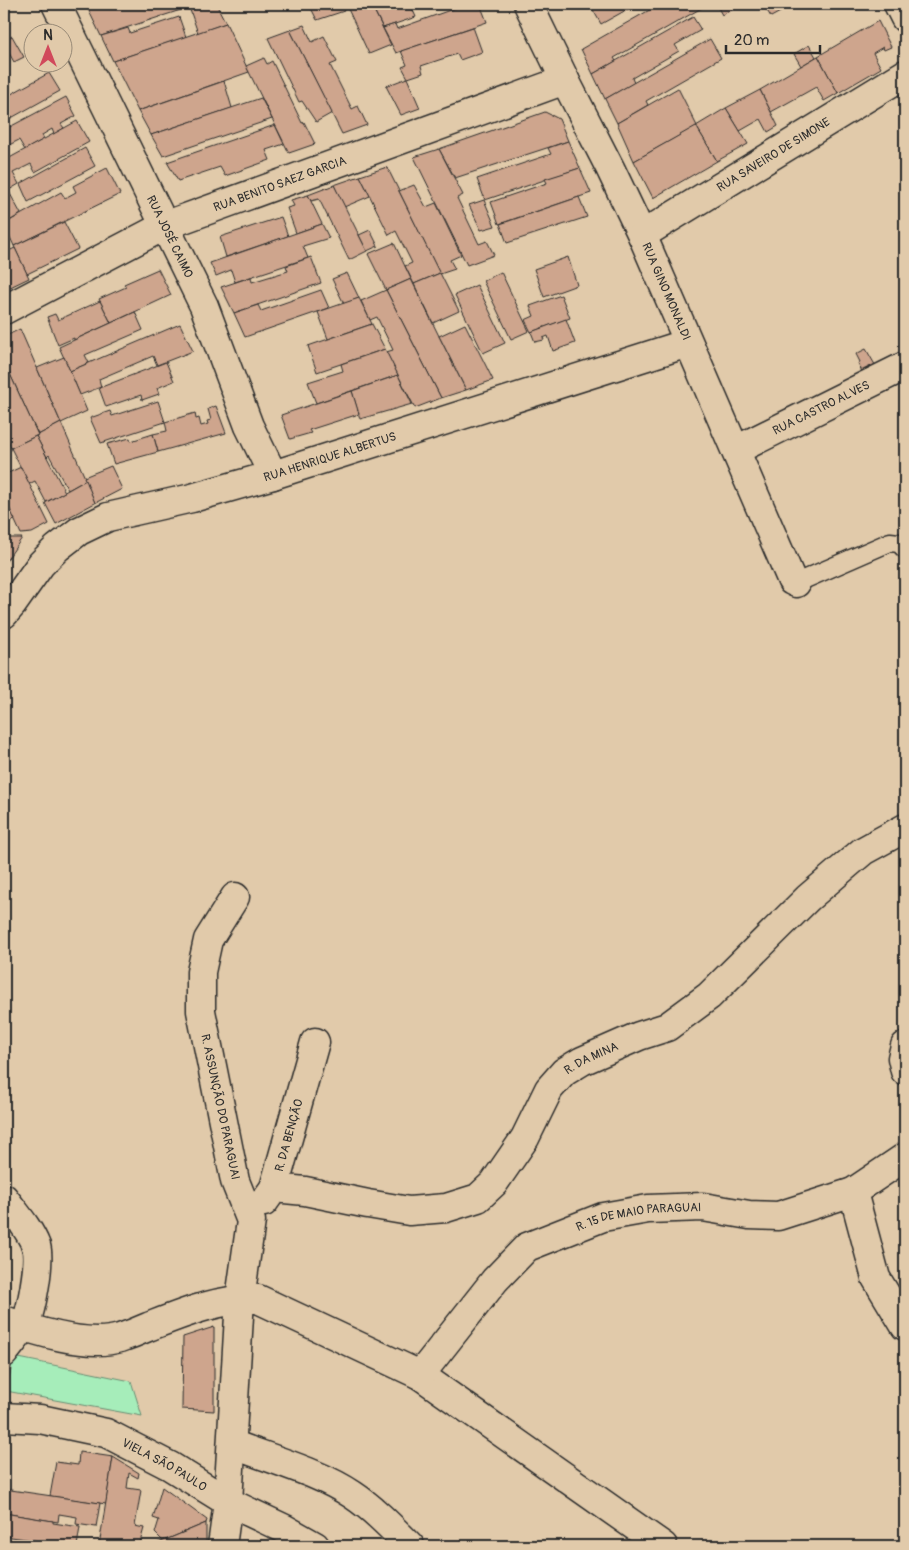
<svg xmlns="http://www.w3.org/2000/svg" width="909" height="1550" font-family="Pangolin,sans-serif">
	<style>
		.green { fill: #a6edba; stroke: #688c72 }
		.building { fill: #cea58d; stroke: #2b2b2b }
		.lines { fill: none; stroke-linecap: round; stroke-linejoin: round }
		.lane-casing { stroke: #2b2b2b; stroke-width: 21 }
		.street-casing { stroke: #2b2b2b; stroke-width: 31 }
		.lane { stroke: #e1caaa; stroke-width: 18 }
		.street { stroke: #e1caaa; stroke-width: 28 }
		.labels { text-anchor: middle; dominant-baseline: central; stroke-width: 4.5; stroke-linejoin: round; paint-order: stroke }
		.street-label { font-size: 12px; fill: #2b2b2b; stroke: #e1caaa }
	</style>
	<rect width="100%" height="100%" fill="#e1caaa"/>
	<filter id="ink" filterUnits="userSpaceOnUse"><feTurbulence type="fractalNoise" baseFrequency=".02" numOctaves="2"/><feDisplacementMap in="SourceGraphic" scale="10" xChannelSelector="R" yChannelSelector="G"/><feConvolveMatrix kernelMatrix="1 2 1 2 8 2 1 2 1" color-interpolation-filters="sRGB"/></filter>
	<g filter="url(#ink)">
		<polygon class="green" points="14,1357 131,1381 142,1416 6,1391"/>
		<g class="building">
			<polygon points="105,4 199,4 101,36 88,9"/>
			<polygon points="199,4 216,4 226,23 198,33 189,7"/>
			<polygon points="309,4 341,4 344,11 317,20"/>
			<polygon points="365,4 371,4 391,45 369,54 348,9"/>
			<polygon points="371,4 410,4 416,17 383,28"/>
			<polygon points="467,4 480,4 487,22 396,53 383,28 395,24 397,29"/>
			<polygon points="600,4 637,4 601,24 592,8"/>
			<polygon points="660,4 704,4 705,6 614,58 616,61 593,74 581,49"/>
			<polygon points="716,4 740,4 740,5 722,15"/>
			<polygon points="763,4 795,4 771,17"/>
			<polygon points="179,17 186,37 113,61 101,36 128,28 130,33"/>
			<polygon points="693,17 701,30 675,45 679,51 632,78 634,83 605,99 593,74"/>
			<polygon points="878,21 891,47 884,50 883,47 873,53 881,68 838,93 818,56"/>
			<polygon points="226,23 249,72 138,111 113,61"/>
			<polygon points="304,25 312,42 324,36 337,62 330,65 352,109 358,106 367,125 342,134 290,30"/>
			<polygon points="473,27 482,52 460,60 457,54 421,66 423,73 408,78 402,67 407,65 401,51"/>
			<polygon points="290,30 332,113 316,122 302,101 299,102 268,38"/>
			<polygon points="12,36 24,57 14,62 4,44 4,41"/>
			<polygon points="710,39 721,58 646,101 648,105 617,123 605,99"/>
			<polygon points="809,45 816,57 801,66 794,54"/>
			<polygon points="818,56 838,93 824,101 816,87 771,112 760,90"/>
			<polygon points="264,58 267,64 272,61 302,123 304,122 315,144 289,153 246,66"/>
			<polygon points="49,73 60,91 4,122 4,98"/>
			<polygon points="407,78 420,108 401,115 386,86"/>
			<polygon points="224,81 232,108 151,135 138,111"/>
			<polygon points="678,88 697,126 634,161 617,123"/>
			<polygon points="760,90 778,126 768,132 761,119 740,131 726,108"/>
			<polygon points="66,97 76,116 61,124 64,128 54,134 52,129 42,135 44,139 25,150 19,140 9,145 4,135 4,130"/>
			<polygon points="261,98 272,119 163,156 151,135"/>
			<polygon points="726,108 748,144 717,161 696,126"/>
			<polygon points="545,112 559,119 568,141 455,178 439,149"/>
			<polygon points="77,121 89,142 35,172 31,164 13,173 19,184 4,193 4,161"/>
			<polygon points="275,125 284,144 266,150 270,160 225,176 220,167 178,181 167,162"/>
			<polygon points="696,126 717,161 653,198 634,161"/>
			<polygon points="568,141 580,168 485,200 477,179 551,154 548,148"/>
			<polygon points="85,148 95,166 28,202 20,184"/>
			<polygon points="439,149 463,195 457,198 479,244 487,241 494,255 467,265 414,157"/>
			<polygon points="387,167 440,273 414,284 405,266 412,263 396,231 389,235 360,176"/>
			<polygon points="107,168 120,194 14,246 4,224 61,192 65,198 76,192 73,186"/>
			<polygon points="580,168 591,193 499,224 491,202 547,183 545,179"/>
			<polygon points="360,176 370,196 344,207 334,185"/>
			<polygon points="334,185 367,251 349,260 319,199 311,201 308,195"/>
			<polygon points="414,185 426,207 436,203 461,255 450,260 455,269 440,274 399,191"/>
			<polygon points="8,190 21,214 4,224 4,193"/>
			<polygon points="308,195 322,224 296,233 287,208 294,206 291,200"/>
			<polygon points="579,197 587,217 507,243 500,224"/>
			<polygon points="484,200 495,226 481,230 469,205"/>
			<polygon points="281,217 288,236 226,257 220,237"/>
			<polygon points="64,222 78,249 27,274 14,246"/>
			<polygon points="322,224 329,238 303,246 308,258 235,282 231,270 216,276 210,263"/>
			<polygon points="370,230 378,246 367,251 359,235"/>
			<polygon points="394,243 411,279 386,290 368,254"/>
			<polygon points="15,248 29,278 4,290 4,253"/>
			<polygon points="311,257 321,283 234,313 221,287 251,277 252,282 288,271 286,266"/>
			<polygon points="568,257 577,285 544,297 534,269"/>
			<polygon points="158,269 171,295 111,323 99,299 126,287 124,284"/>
			<polygon points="501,272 529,331 511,339 483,281"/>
			<polygon points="347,273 359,298 344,304 332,279"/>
			<polygon points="440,273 459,311 433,323 414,284"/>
			<polygon points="411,279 439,336 466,390 441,398 386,290"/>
			<polygon points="477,285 505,343 483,353 455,295"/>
			<polygon points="321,290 329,308 245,337 234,313 258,305 261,311"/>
			<polygon points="386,290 441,398 415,408 386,352 393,350 377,317 370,320 361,301"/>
			<polygon points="561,295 570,318 531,332 525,320 534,316 530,306"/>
			<polygon points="359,298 372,324 328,339 318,312"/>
			<polygon points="100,301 111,323 74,340 74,338 58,345 47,317 55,314 58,320"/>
			<polygon points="135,312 143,330 85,355 89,363 70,371 59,347"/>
			<polygon points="566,319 575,343 553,351 548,336 543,338 544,340 535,342 531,332"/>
			<polygon points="180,324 193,351 157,365 153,356 99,379 101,387 80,395 70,371"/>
			<polygon points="372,324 385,349 317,372 308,346"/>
			<polygon points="465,324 493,380 466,390 439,336"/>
			<polygon points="20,329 61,423 38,435 4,361 4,337"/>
			<polygon points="385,349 398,375 316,403 308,382 343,371 341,364"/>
			<polygon points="866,349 878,370 864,376 858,363 860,362 856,354"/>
			<polygon points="64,357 87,411 61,423 37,368"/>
			<polygon points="4,361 38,435 11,448 4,431"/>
			<polygon points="166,362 174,381 157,388 159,394 142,400 141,395 106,407 99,388"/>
			<polygon points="398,375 412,404 360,419 352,391"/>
			<polygon points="352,391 359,414 309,430 311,433 290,439 281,415"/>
			<polygon points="158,401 165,422 101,443 90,418 110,411 112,416"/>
			<polygon points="216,406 226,433 158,452 153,434 167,431 165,422 195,413 196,419 199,418 201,426 208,424 207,421 211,420 208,409"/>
			<polygon points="61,423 86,480 68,490 49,455 47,457 36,436"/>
			<polygon points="153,434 158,452 114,464 107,444 130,438 131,441"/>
			<polygon points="36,436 65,492 46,502 35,481 29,484 11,448"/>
			<polygon points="111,466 122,489 95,503 84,477"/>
			<polygon points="21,467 49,524 32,533 21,534 4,497 4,475"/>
			<polygon points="86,480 95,503 56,524 45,503"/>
			<polygon points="4,497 15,520 4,524"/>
			<polygon points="4,538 22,538 4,564"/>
			<polygon points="214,1327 214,1411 182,1409 183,1337"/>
			<polygon points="79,1452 113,1457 106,1504 50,1496 56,1462 78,1465"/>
			<polygon points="113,1457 139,1473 138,1478 129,1473 127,1488 141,1490 135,1526 144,1528 139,1546 99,1546"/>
			<polygon points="162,1487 207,1520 206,1523 163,1541 155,1533 159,1520 153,1518"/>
			<polygon points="4,1489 100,1503 96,1527 76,1524 77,1517 59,1514 58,1522 4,1513"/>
			<polygon points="4,1513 53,1521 53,1523 80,1527 77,1546 4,1536"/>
			<polygon points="206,1523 206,1546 151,1546 163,1541"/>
			<polygon points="4,1536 8,1537 8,1540 51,1546 4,1546"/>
		</g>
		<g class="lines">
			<defs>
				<polyline id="lane" points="796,583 890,542 899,543 905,549"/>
				<g id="street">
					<path id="s1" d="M56 4 204 306 249 426 273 475"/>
					<path id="s2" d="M528 4 565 80 610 168 642 235 792 581 796 583"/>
					<polyline points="898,4 905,18"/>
					<path id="s3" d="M642 235 905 74"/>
					<path id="s4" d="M4 310 164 226 565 80"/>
					<path id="s5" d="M736 450 905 366"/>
					<path id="s6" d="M4 614 12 605 41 564 57 548 79 531 108 517 192 498 273 475 688 343"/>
					<polyline points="905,1046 902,1058 905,1071"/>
					<path id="s7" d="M274 1188 305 1191 368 1204 409 1211 446 1208 478 1198 494 1183 525 1138 549 1089 564 1072 582 1061 639 1036 667 1027 709 996 808 898 863 851 905 828"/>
					<polyline points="853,1192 876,1278 905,1326"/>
					<path d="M4 1198C15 1213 29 1228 36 1246 41 1261 31 1315 23 1328 17 1337 10 1345 4 1353"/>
					<path id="s8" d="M264 1202 274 1188 315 1042"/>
					<path d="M4 1320C35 1331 87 1348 120 1338 129 1335 139 1331 148 1327 184 1313 220 1298 258 1299L420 1375 663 1546"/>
					<path id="s9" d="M420 1375 495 1280 527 1247 603 1217 648 1209 703 1207 749 1215 778 1216 853 1192 905 1157"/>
					<path id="s10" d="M4 1417 40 1419 106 1433 170 1466 228 1502 285 1529 315 1546"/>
					<path d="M232 1444C270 1459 319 1472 353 1495 374 1509 392 1528 410 1546"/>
					<polyline points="222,1546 228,1502 240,1299 251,1221 235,1181 201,1011 201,972 208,940 235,897"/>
				</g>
			</defs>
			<use href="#lane" class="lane-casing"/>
			<use href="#street" class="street-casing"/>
			<use href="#lane" class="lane"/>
			<use href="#street" class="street"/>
		</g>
	</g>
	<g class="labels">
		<g class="street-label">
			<text stroke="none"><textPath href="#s3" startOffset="154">RUA SAVEIRO DE SIMONE</textPath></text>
			<text stroke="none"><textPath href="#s4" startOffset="304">RUA BENITO SAEZ GARCIA</textPath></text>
			<text stroke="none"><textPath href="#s1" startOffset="259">RUA JOSÉ CAIMO</textPath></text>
			<text stroke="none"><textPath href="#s2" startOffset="319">RUA GINO MONALDI</textPath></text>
			<text stroke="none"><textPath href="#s5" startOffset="95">RUA CASTRO ALVES</textPath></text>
			<text stroke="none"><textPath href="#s6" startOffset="375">RUA HENRIQUE ALBERTUS</textPath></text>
			<text stroke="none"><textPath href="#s7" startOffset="392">R. DA MINA</textPath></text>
			<text transform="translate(220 1107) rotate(78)">R. ASSUNÇÃO DO PARAGUAI</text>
			<text stroke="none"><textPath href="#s8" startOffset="72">R. DA BENÇÃO</textPath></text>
			<text stroke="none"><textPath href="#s9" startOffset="284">R. 15 DE MAIO PARAGUAI</textPath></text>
			<text stroke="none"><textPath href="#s10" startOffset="170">VIELA SÃO PAULO</textPath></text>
		</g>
	</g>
	<rect width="909" height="1550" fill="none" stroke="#e1caaa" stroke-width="20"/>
	<rect x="10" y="10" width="889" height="1530" fill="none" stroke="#2b2b2b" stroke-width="2" filter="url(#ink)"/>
	<g transform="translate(48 48)"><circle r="24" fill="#e1caaa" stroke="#988a77"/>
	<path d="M0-4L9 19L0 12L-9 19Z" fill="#d1495b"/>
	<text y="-8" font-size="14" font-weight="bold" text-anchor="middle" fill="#2b2b2b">N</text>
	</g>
	<path d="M726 45v8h94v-8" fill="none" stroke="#2b2b2b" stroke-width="2.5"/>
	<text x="734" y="45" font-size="15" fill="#2b2b2b" stroke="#e1caaa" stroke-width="4" paint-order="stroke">20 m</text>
</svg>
